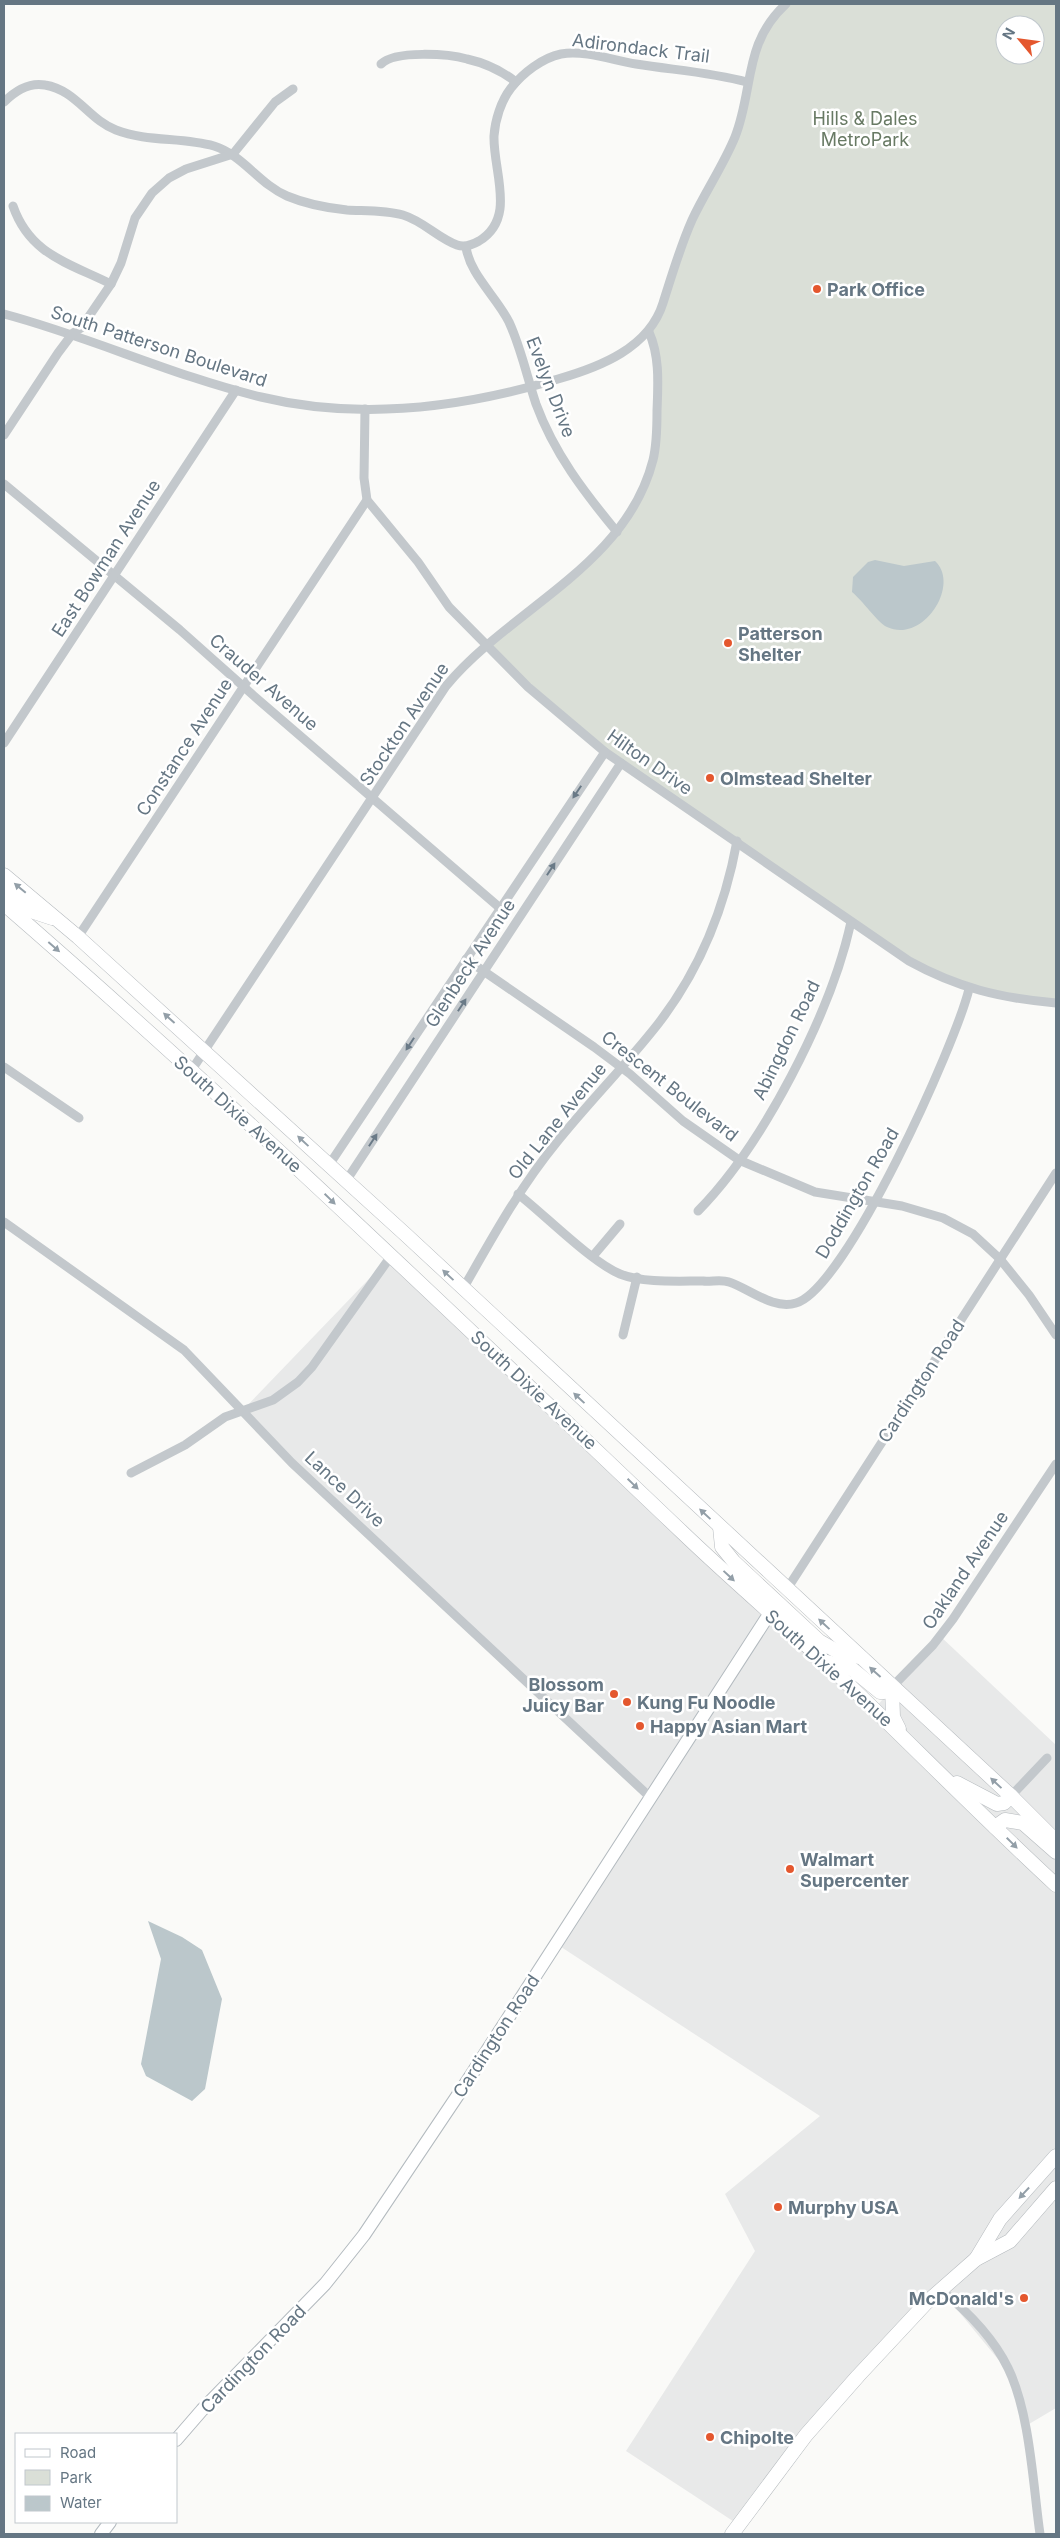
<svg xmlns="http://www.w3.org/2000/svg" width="1060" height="2538" font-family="Inter,sans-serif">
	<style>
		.built { fill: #e8e9e9 }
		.green { fill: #dadfd7; fill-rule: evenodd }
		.water { fill: #bbc7cb }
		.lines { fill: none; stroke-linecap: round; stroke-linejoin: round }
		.secondary-casing { stroke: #b3babf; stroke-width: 14 }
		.primary-casing { stroke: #b5babe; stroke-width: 15 }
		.street { stroke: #c3c8cc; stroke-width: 9 }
		.secondary { stroke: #fff; stroke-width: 12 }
		.primary { stroke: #fff; stroke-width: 14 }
		.oneway { fill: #6a7a87 }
		.oneway2 { fill: #939fa8 }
		.poi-dot { fill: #e4572e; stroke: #fff; stroke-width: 2 }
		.labels { text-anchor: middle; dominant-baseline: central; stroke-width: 5; stroke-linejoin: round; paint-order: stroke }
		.street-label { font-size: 18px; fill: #657683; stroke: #fff }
		.park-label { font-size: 18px; fill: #687a64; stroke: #fff }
		.poi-label { font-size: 18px; font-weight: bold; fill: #657683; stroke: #fff; text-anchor: start }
	</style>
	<rect width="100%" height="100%" fill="#fafaf8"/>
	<polygon class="built" points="391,1256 874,1709 940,1636 1056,1745 1056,2408 1024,2427 1011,2375 941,2290 758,2498 739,2525 626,2451 755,2251 725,2194 820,2116 555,1943 651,1797 242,1411"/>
	<path class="green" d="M786 4H1056V1003L1025 1000 929 972 605 752 487 644 539 602 622 526 653 459 657 359 649 332 678 253 731 147 755 49ZM1005 25H1035V55H1005Z"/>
	<g class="water">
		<path d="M875 560 904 566 935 561C961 585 923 644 887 627 877 622 863 601 852 592L853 577 868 562Z"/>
		<polygon points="148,1921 182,1937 202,1950 222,1999 205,2089 192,2101 146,2076 141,2064 161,1959"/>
	</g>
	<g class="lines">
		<defs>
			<g id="secondary">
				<polyline points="176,2440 202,2410 325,2284 364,2235 470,2077 775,1605"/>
				<polyline points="101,2534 110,2522"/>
			</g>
			<g id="primary">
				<polyline points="4,875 78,937 405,1234 1011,1796 1056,1841"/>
				<polyline points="4,891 28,910 52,918"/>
				<path d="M4 904C237 1106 459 1320 683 1533 730 1578 779 1620 827 1664 904 1737 978 1813 1056 1885"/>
				<polyline points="720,1527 722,1547 734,1562 819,1641 840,1653 859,1657"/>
				<polyline points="827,1662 852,1669 880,1692 884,1692 892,1687"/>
				<polyline points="892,1687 893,1717 899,1729"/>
				<polyline points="957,1783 997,1804 1004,1803 1011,1796"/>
				<polyline points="995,1827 1005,1820 1023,1823 1056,1852"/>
				<polyline points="976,2259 1000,2219 1056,2156"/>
				<polyline points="732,2534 806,2435 858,2376 927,2302 976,2259 1010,2241 1056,2188"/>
			</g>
		</defs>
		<use href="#secondary" class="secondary-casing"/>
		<use href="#primary" class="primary-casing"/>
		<g class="street">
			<path d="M381 64C395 50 449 54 467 59 485 63 502 71 516 82"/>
			<path d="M4 102C15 91 29 82 45 85 76 90 89 120 116 130 147 142 182 137 214 146 243 155 259 184 287 196 306 204 327 208 347 210 365 211 385 210 403 215 423 221 438 238 457 245 465 248 472 245 479 241 517 218 493 172 494 136 495 120 501 101 511 88 523 73 542 58 561 54 585 50 612 60 636 64 673 70 710 72 747 82"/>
			<path d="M13 206C30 255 69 263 111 284"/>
			<path d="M466 247C470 275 496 296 509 322 521 348 527 377 536 404 554 453 584 492 617 532"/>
			<path d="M4 314C91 337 173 376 261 397 360 421 462 408 558 379 600 367 649 348 663 303 672 275 680 247 692 220 705 192 723 166 735 137 754 89 743 43 786 4"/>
			<path d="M365 409 364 478 367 500 418 562 449 607 528 687 605 752 909 961C958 988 1000 998 1056 1003"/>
			<polyline points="4,435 58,353 73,333 81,328 111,284 121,263 135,218 152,193 169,178 186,169 233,154 275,102 293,89"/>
			<polyline points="4,484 180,630 254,696 500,908"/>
			<polyline points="4,743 236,390"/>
			<polyline points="78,937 367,500"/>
			<polyline points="466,959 594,1047 630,1074 683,1121 739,1160 815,1192 902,1206 943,1218 973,1234 1000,1259 1029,1295 1056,1335"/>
			<polyline points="4,1067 79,1118"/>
			<path d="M191 1071 446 686C511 608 626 566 653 460 657 444 657 427 657 411 658 384 660 357 649 332"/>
			<polyline points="329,1165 605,752"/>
			<polyline points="346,1181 621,763"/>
			<path d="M518 1194C545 1215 591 1262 620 1274 643 1283 677 1281 703 1281 711 1282 721 1279 729 1282 750 1289 773 1310 796 1303 846 1289 956 1043 969 989"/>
			<path d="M698 1211C763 1145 831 1013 851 922"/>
			<polyline points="4,1222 184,1350 292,1463 651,1798"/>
			<polyline points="593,1256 620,1224"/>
			<path d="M463 1289C492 1238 520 1187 557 1142 589 1102 626 1065 658 1024 699 971 725 907 737 841"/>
			<polyline points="623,1335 637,1277"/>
			<polyline points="131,1473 185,1445 225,1417 273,1400 298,1382 312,1367 391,1256"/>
			<polyline points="787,1589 1056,1173"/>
			<polyline points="892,1687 933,1645 953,1619 1056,1464"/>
			<polyline points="1011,1796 1047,1758"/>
			<path d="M941 2290C967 2311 993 2337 1008 2368 1030 2413 1033 2485 1040 2534"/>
		</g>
		<use href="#secondary" class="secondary"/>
		<use href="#primary" class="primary"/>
	</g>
	<defs><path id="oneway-solid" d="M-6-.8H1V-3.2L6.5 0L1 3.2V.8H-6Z" transform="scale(1.25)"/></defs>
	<g class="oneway">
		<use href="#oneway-solid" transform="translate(577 792) rotate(124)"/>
		<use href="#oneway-solid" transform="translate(551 869) rotate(-57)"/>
		<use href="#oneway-solid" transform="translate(462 1005) rotate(-57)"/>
		<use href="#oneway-solid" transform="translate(410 1044) rotate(123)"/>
		<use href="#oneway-solid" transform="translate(373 1140) rotate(-57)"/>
	</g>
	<g class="oneway2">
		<use href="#oneway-solid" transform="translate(20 888) rotate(-140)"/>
		<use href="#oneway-solid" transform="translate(54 947) rotate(41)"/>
		<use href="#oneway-solid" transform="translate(169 1018) rotate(-138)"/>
		<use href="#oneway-solid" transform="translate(303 1141) rotate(-137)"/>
		<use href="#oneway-solid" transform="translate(330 1199) rotate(44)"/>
		<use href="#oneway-solid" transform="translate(448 1275) rotate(-137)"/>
		<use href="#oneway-solid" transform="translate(579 1398) rotate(-137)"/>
		<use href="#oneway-solid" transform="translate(633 1484) rotate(44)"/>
		<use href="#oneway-solid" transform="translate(705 1514) rotate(-137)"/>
		<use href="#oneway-solid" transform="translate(729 1576) rotate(43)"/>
		<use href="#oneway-solid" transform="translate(824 1624) rotate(-137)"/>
		<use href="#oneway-solid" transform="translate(875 1672) rotate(-138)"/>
		<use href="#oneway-solid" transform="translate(996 1783) rotate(-137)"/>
		<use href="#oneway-solid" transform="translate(1012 1843) rotate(45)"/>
		<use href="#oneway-solid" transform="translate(1024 2193) rotate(133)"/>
	</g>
	<g class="poi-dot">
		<circle cx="817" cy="289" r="5"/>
		<circle cx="728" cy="643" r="5"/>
		<circle cx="710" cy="778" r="5"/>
		<circle cx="614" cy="1694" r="5"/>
		<circle cx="627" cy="1702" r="5"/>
		<circle cx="640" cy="1726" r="5"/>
		<circle cx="790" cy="1869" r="5"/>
		<circle cx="778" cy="2207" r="5"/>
		<circle cx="1024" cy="2298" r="5"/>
		<circle cx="710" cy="2437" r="5"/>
	</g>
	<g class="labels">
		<g class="street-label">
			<text transform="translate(641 48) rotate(7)">Adirondack Trail</text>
			<text transform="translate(159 346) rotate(18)">South Patterson Boulevard</text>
			<text transform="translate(551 387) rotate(69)">Evelyn Drive</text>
			<text transform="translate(106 558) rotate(-57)">East Bowman Avenue</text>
			<text transform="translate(264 682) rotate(41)">Crauder Avenue</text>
			<text transform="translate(404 724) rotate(-56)">Stockton Avenue</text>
			<text transform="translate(184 747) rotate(-57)">Constance Avenue</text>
			<text transform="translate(650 762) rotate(35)">Hilton Drive</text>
			<text transform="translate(470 963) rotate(-57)">Glenbeck Avenue</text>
			<text transform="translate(786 1040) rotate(-64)">Abingdon Road</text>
			<text transform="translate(670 1086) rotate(38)">Crescent Boulevard</text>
			<text transform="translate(238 1114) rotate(42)">South Dixie Avenue</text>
			<text transform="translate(557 1121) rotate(-51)">Old Lane Avenue</text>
			<text transform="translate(857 1193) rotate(-60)">Doddington Road</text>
			<text transform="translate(921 1381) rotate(-57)">Cardington Road</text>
			<text transform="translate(534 1390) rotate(43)">South Dixie Avenue</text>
			<text transform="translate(345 1489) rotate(43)">Lance Drive</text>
			<text transform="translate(965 1570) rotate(-56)">Oakland Avenue</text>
			<text transform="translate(829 1668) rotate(42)">South Dixie Avenue</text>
			<text transform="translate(496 2036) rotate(-57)">Cardington Road</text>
			<text transform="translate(253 2359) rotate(-46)">Cardington Road</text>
		</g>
		<g class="park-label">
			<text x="865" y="118">Hills &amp; Dales<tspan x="865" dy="21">MetroPark</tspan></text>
		</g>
		<g class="poi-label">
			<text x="827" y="289">Park Office</text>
			<text x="738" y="633">Patterson<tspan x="738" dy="21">Shelter</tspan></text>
			<text x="720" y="778">Olmstead Shelter</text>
			<text x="604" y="1684" text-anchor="end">Blossom<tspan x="604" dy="21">Juicy Bar</tspan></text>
			<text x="637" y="1702">Kung Fu Noodle</text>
			<text x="650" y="1726">Happy Asian Mart</text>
			<text x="800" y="1859">Walmart<tspan x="800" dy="21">Supercenter</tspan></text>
			<text x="788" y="2207">Murphy USA</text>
			<text x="1014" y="2298" text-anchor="end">McDonald's</text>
			<text x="720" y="2437">Chipolte</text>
		</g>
	</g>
	<rect width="1060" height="2538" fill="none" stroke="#657683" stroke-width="10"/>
	<rect x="15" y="2433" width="162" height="90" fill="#ffffff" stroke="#c1c8cd"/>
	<rect x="25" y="2449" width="25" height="8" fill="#ffffff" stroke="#c1c8cd"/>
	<text x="60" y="2458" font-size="15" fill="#657683">Road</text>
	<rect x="25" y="2470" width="25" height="15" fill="#dadfd7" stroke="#c1c8cd"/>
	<text x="60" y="2483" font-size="15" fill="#657683">Park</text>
	<rect x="25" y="2496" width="25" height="15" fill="#bbc7cb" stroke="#c1c8cd"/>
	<text x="60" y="2508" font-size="15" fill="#657683">Water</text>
	<g transform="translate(1020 40) rotate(299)"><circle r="24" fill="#ffffff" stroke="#c1c8cd"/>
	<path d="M0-4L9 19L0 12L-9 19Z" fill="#e4572e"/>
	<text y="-8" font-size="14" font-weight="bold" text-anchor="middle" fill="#657683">N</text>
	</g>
</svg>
